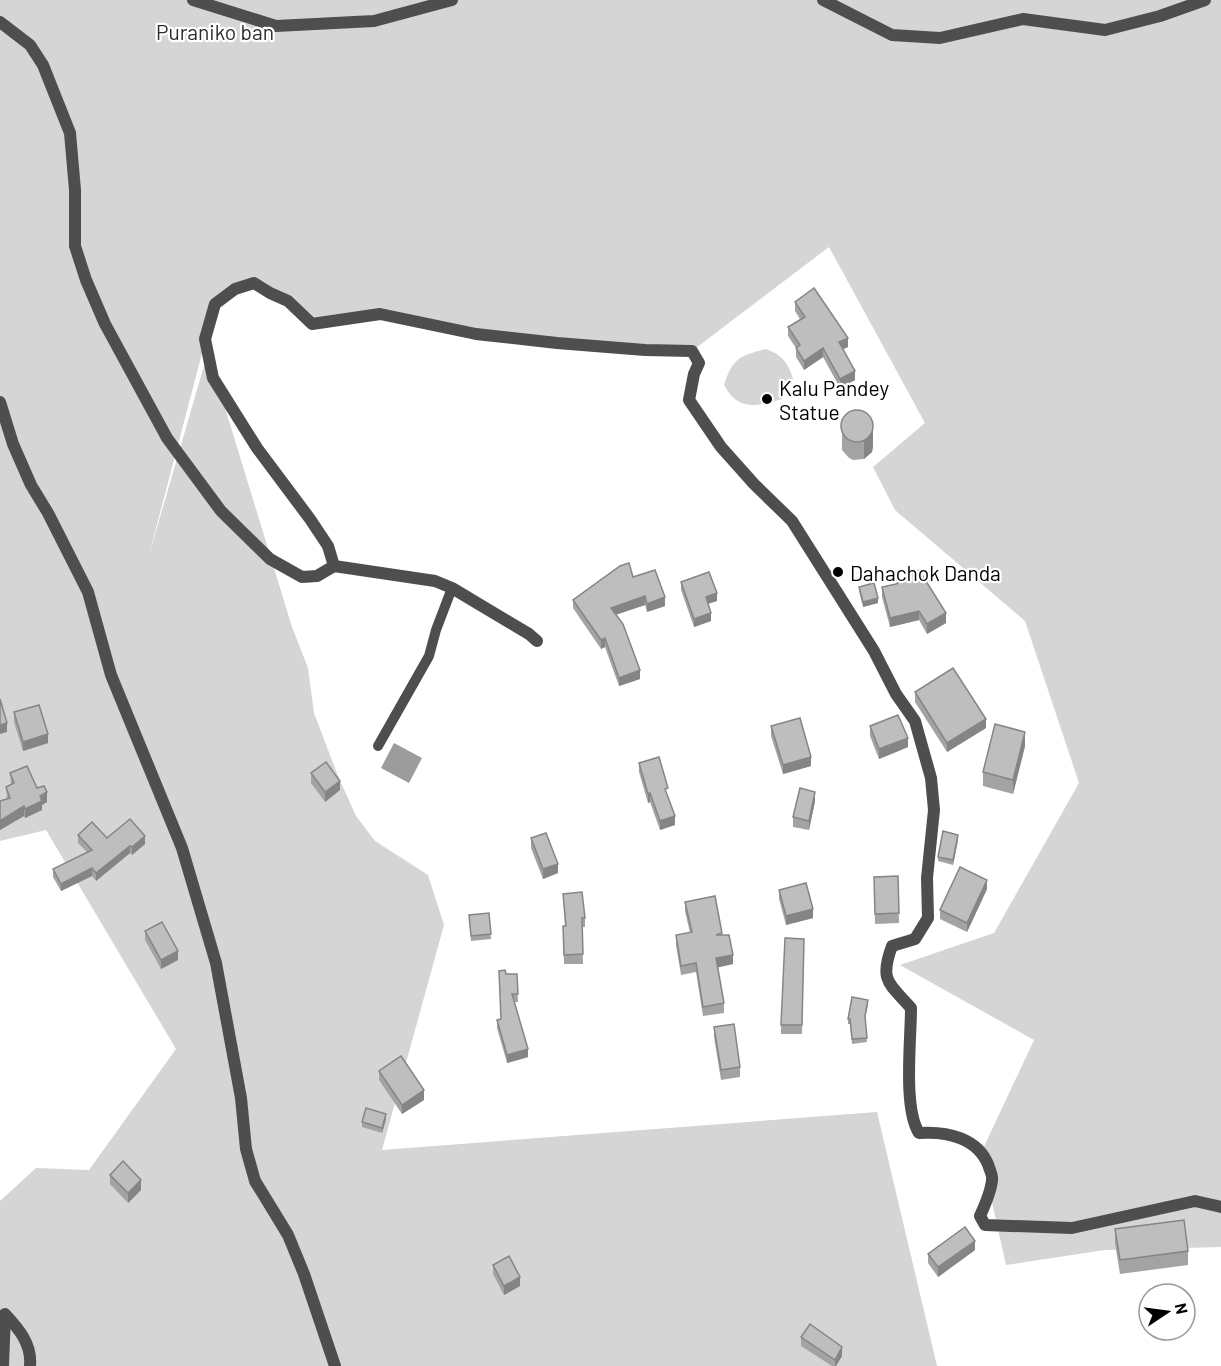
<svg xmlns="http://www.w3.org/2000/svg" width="1221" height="1366" font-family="Barlow,sans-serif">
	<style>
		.green { fill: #d5d5d5 }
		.water { fill: #9c9c9c }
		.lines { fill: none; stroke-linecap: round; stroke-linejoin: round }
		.service { stroke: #4e4e4e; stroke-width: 10 }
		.minor { stroke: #4e4e4e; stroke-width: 12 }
		.tertiary { stroke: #4e4e4e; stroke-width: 12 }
		.wall { fill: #a3a3a3 }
		.shaded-wall { fill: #858585 }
		.building { fill: #bebebe; stroke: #858585; stroke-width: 1.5 }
		.poi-dot { fill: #000; stroke: #fff; stroke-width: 2 }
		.labels { text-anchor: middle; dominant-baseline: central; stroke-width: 4.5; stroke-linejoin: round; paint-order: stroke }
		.park-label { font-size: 21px; fill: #2c2c2c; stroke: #fff }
		.poi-label { font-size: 21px; fill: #000; stroke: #fff; text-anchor: start }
	</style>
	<rect width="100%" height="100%" fill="#fff"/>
	<g class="green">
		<polygon points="0,0 1221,0 1221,1247 1105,1250 1006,1265 981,1153 1034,1040 900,965 994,933 1079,783 1025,621 895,510 873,467 925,423 829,247 692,351 557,343 380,314 312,324 254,283 215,304 149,555 208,352 292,627 308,668 314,713 338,776 356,816 375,841 428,875 444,925 382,1150 877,1112 937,1366 0,1366 0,1201 36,1168 89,1170 176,1049 46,830 0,841"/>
		<path d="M766 349C782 355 788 362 793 379L782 399C758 406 738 412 724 385 733 358 739 356 766 349Z"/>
	</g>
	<polygon class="water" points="394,743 422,758 409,783 381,768"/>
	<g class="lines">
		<polyline class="service" points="378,746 429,656 436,630 452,588"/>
		<g class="minor">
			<polyline points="193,0 276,26 374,21 452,0"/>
			<polyline points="823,0 892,35 940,38 1023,19 1105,30 1160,16 1205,0"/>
			<polyline points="0,22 30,45 43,65 70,133 75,190 75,246 86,280 105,324 167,438 221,511 270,559 302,577 317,576 334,566 435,581 452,588 529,634 537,641"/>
			<polyline points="0,402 13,444 31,485 48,513 88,592 111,675 182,848 216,963 241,1098 246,1149 255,1181 288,1235 304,1274 335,1366"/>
			<path d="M334 566 328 546 310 519 257 448 213 378 205 339 215 304 235 289 254 283 270 293 288 301 312 324 380 314 476 334 557 343 645 350 692 351 699 363 694 374 689 400 721 447 754 484 792 521 874 651 896 694 915 721 931 778 934 810 927 878 928 918 915 939 892 946C879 981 889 983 911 1008 911 1040 903 1108 919 1133 947 1131 979 1138 989 1167 990 1171 993 1176 992 1180 991 1192 985 1205 980 1216L985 1225 1072 1228 1195 1201 1221 1207"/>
		</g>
		<path class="tertiary" d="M3 1366 5 1314C19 1329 32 1344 30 1366"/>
	</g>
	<g class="wall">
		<polygon points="795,302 848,347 843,349 855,380 840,388 823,357 804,370 796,357 796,348 788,336 788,327 800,319 795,311"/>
		<polygon points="842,421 873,446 872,452 864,459 853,460 849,458 842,450"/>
		<polygon points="633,577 665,606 647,612 645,605 616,615 640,679 619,686 605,647 601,649 573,608 573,600"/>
		<polygon points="681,582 717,601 708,604 711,621 694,627 681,590"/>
		<polygon points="859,587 878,603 863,607 859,591"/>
		<polygon points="882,587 946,623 927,634 919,620 890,627 882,597"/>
		<polygon points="915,692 986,728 947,752 915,702"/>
		<polygon points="14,712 48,743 23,751 14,722"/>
		<polygon points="771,726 811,766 783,774 771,736"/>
		<polygon points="870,726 908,747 879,759 870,736"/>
		<polygon points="1025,746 1013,794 983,786 983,772"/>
		<polygon points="639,763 668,797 675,825 660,830 650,802 648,803 639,772"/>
		<polygon points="10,773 37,788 47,802 42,805 42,810 25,818 24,816 0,830 0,801 7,799 6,787 11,785"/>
		<polygon points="311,773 340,790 325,802 311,783"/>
		<polygon points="815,801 809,830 793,827 793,817"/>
		<polygon points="78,835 107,838 145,844 132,855 130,853 96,881 92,876 61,891 53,877 53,869 87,852 78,843"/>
		<polygon points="531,838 558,873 543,879 531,848"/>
		<polygon points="958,840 953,865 938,861 938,857"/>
		<polygon points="898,876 899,923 875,924 874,877"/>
		<polygon points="987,889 967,932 940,919 940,910"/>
		<polygon points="779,890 813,918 786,925 779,899"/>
		<polygon points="563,894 585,918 585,927 582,927 583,964 564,964 563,926 565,926"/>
		<polygon points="685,902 722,935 733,964 717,967 724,1003 724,1013 703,1016 696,972 681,975 676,945 676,935 690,933 685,911"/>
		<polygon points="489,913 491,939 471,941 469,915"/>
		<polygon points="145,931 178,960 161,969 145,940"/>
		<polygon points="804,939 802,1034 781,1034 781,1025"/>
		<polygon points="506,974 517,974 518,1002 514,1002 528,1057 507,1063 497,1028 497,1020 501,1019"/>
		<polygon points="868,1005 865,1019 867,1042 852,1044 850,1024 848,1024 848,1019"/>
		<polygon points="714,1027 740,1067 740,1077 721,1080 714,1037"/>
		<polygon points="379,1071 424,1100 402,1114 379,1080"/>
		<polygon points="386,1119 382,1133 362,1127 362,1122"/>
		<polygon points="110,1175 141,1190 128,1203 110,1184"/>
		<polygon points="1115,1229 1188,1251 1188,1265 1120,1274 1115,1243"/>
		<polygon points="975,1250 938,1277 928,1263 928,1254"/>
		<polygon points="493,1265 520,1286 504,1295 493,1274"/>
		<polygon points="801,1337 842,1356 836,1366 832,1366 801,1346"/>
	</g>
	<g class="shaded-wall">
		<polygon points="848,338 848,347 839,351 839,342"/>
		<polygon points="823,348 823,357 804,370 804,361"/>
		<polygon points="855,371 855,380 840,388 840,379"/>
		<polygon points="873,428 873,446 872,452 864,459 864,441"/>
		<polygon points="717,593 717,601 706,604 706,597"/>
		<polygon points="645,596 645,605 611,616 611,608"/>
		<polygon points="665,597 665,606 647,612 647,604"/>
		<polygon points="878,598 878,603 863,607 863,602"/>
		<polygon points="919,611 919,620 890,627 890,618"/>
		<polygon points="711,613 711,621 694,627 694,619"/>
		<polygon points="946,613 946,623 927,634 927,624"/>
		<polygon points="605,638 605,647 601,649 601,640"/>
		<polygon points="640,670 640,679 619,686 619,678"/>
		<polygon points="986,719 986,728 947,752 947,743"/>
		<polygon points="7,723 7,732 0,734 0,725"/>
		<polygon points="1025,732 1025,746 1013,794 1013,780"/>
		<polygon points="48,734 48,743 23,751 23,742"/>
		<polygon points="908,738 908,747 879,759 879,749"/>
		<polygon points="811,757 811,766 783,774 783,765"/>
		<polygon points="340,781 340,790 325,802 325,792"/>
		<polygon points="47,792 47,802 42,805 42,810 25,818 25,809"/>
		<polygon points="815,792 815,801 809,830 809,821"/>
		<polygon points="650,793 650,802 648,803 648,794"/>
		<polygon points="24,806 24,816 0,830 0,821"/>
		<polygon points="675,816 675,825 660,830 660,821"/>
		<polygon points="958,835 958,840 953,865 953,860"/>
		<polygon points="145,836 145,844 132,855 132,847"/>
		<polygon points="130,846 130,853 96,881 96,873"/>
		<polygon points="558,864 558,873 543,879 543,869"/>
		<polygon points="92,868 92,876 61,891 61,884"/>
		<polygon points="987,880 987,889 967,932 967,923"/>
		<polygon points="813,909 813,918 786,925 786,916"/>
		<polygon points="178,951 178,960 161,969 161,960"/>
		<polygon points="733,955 733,964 716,968 716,958"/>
		<polygon points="528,1049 528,1057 507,1063 507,1055"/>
		<polygon points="424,1090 424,1100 402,1114 402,1105"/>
		<polygon points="386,1114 386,1119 382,1133 382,1128"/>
		<polygon points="141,1180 141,1190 128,1203 128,1193"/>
		<polygon points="975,1241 975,1250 938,1277 938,1267"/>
		<polygon points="520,1277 520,1286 504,1295 504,1286"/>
		<polygon points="842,1347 842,1356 836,1366 835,1366 835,1360"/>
	</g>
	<g class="building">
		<polygon points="814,288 848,338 839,342 855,371 840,379 823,348 804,361 796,348 800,345 788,327 805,317 795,302"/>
		<circle cx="857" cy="426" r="16"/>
		<polygon points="629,563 633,577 655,570 665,597 647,604 645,596 611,608 623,624 640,670 619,678 605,638 601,640 573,600 620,566"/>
		<polygon points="919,570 946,613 927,624 919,611 890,618 882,587 896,584"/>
		<polygon points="709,572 717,593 706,597 711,613 694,619 681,582"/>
		<polygon points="874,583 878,598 863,602 859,587"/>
		<polygon points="953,668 986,719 947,743 915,692"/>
		<polygon points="0,699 7,723 0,725"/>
		<polygon points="39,705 48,734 23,742 14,712"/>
		<polygon points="898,715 908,738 879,749 870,726"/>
		<polygon points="800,718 811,757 783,765 771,726"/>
		<polygon points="995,724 1025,732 1013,780 983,772"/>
		<polygon points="659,757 668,788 665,789 675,816 660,821 650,793 648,794 639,763"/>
		<polygon points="326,762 340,781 325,792 311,773"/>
		<polygon points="27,766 37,788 44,786 47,792 40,796 42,801 25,809 24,806 0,821 0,801 10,798 6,787 14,783 10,773"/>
		<polygon points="800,788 815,792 809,821 793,817"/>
		<polygon points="130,819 145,836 132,847 130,846 96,873 92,868 61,884 53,869 92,850 78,835 92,822 107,838"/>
		<polygon points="943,831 958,835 953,860 938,857"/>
		<polygon points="546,833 558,864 543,869 531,838"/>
		<polygon points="960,867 987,880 967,923 940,910"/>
		<polygon points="898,876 899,913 875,914 874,877"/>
		<polygon points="806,883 813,909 786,916 779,890"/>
		<polygon points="582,892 585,918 582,918 583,954 564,955 563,926 566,926 563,894"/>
		<polygon points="715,896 722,933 716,935 729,935 733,955 716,958 724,1003 703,1007 696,963 681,966 676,935 692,932 685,902"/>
		<polygon points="489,913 491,934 471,936 469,915"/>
		<polygon points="162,922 178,951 161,960 145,931"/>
		<polygon points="785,938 804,939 802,1025 781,1025"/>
		<polygon points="505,970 506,974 517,974 518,994 512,994 528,1049 507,1055 497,1020 501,1019 499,971"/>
		<polygon points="852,997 868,1000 865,1016 867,1038 852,1039 850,1019 848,1019"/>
		<polygon points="734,1024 740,1067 721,1070 714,1027"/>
		<polygon points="401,1056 424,1090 402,1105 379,1071"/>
		<polygon points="366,1108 386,1114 382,1128 362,1122"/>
		<polygon points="123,1161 141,1180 128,1193 110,1175"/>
		<polygon points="1184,1220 1188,1251 1120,1260 1115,1229"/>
		<polygon points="965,1227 975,1241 938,1267 928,1254"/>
		<polygon points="509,1256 520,1277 504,1286 493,1265"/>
		<polygon points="810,1324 842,1347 835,1360 801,1337"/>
	</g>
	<g class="poi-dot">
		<circle cx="767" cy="399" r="6"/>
		<circle cx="838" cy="572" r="6"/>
	</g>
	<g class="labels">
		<g class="park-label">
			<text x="215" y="31">Puraniko ban</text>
		</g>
		<g class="poi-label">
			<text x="779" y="387">Kalu Pandey<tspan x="779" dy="24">Statue</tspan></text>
			<text x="850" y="572">Dahachok Danda</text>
		</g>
	</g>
	<g transform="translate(1167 1312) rotate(77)"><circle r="28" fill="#ffffff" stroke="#999999" stroke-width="1.5"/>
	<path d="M0-4.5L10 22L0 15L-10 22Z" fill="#000000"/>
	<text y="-9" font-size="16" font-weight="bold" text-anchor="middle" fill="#000000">N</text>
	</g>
</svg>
